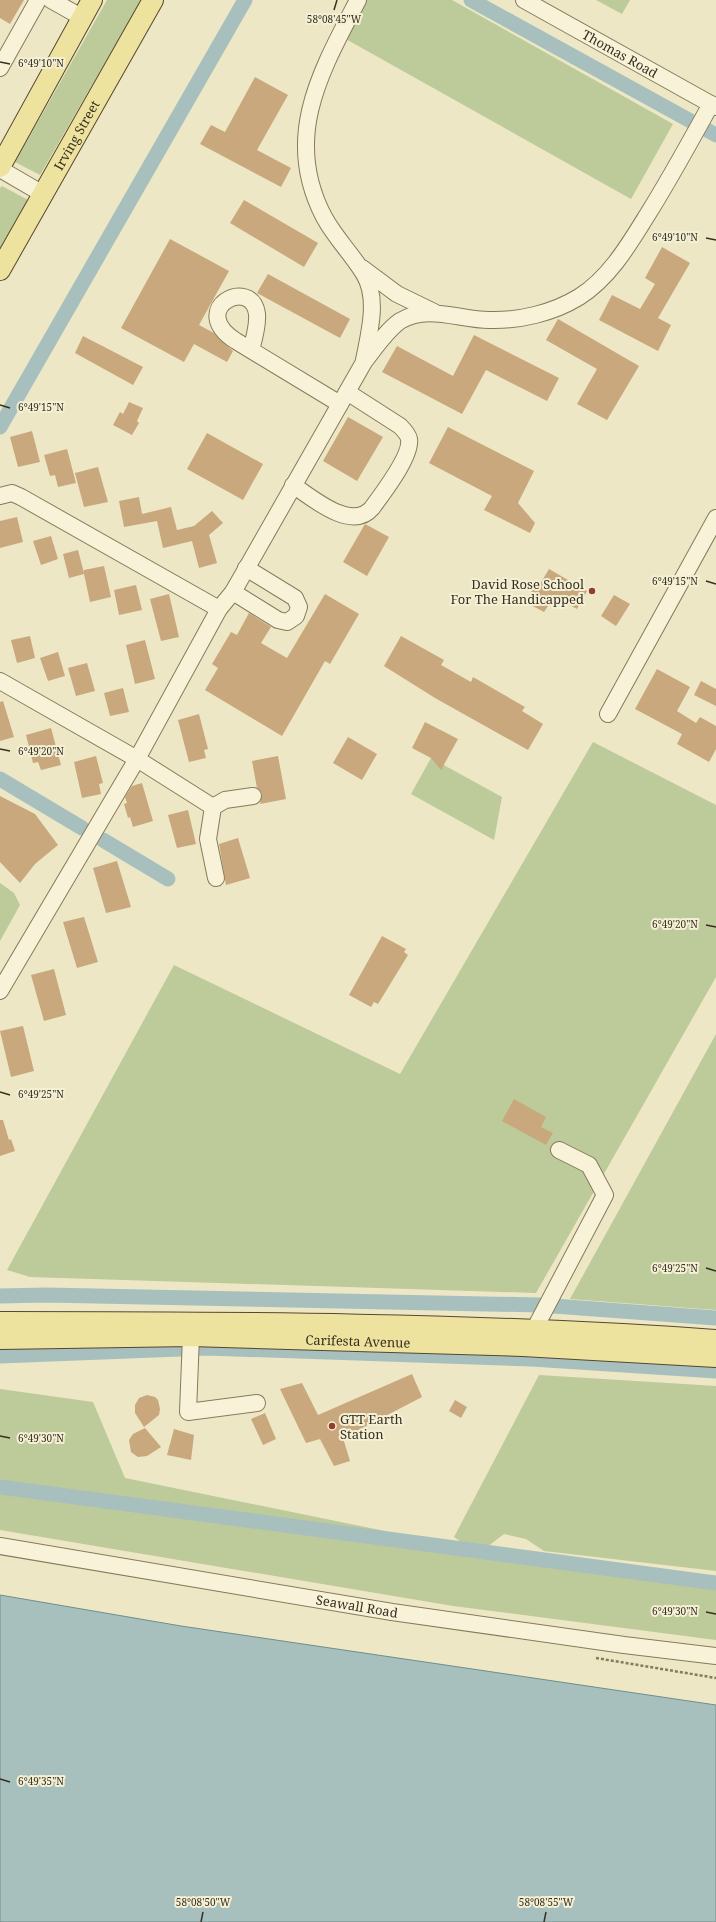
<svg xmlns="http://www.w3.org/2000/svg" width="716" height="1922" font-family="'Noto Serif',serif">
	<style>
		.green { fill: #bdca9a }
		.water { fill: #a7c0bd; stroke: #6e8e8b }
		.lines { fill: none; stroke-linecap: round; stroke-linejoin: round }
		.canal { stroke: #a7c0bd; stroke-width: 15 }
		.building { fill: #c9a87d }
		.minor-casing { stroke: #877a5c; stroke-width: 18 }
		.major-casing { stroke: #554730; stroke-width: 22 }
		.path { stroke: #877a5c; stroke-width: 2.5; stroke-dasharray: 3 2; stroke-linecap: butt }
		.minor { stroke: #f8f3d8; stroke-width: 16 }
		.major { stroke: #eee29f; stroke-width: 20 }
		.ticks { fill: none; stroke: #382f1f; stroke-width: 1.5 }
		.poi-dot { fill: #943d2e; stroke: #f4f0d5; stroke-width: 1.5 }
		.labels { text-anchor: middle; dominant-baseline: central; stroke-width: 4; stroke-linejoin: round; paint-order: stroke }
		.street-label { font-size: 13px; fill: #382f1f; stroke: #f4f0d5 }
		.poi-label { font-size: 13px; fill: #382f1f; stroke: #f4f0d5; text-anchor: end }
		.ticks-label { font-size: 10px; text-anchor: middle; fill: #382f1f; stroke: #f4f0d5; stroke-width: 4; stroke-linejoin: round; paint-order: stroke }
	</style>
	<rect width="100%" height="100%" fill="#ede7c5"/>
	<g class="green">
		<polygon points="107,0 141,0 40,175 15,162"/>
		<polygon points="365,0 452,0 673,124 631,199 344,38"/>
		<polygon points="596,0 630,0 622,14"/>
		<polygon points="2,186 28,200 0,250 0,188"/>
		<polygon points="593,742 716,805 716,977 536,1293 30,1277 7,1270 174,965 400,1074"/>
		<polygon points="431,758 502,797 494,840 411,794"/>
		<polygon points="0,883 14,893 20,905 0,941"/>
		<polygon points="716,1034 716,1310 570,1299"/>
		<polygon points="539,1375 716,1386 716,1571 544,1551 526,1539 504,1534 487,1547 716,1578 716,1640 453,1606 0,1530 0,1389 93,1402 125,1478 419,1538 464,1544 454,1537"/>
	</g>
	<polygon class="water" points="0,1595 181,1626 716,1705 716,1922 0,1922"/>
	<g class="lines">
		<g class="canal">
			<polyline points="471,0 716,135"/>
			<polyline points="0,427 245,0"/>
			<polyline points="0,779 82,828"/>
			<polyline points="103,840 168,879"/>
			<polyline points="0,1296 46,1295 540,1305 716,1318"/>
			<polyline points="0,1356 206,1348 532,1359 716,1371"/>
			<polyline points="0,1487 716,1583"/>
		</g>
	</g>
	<g class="building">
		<polygon points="0,0 24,0 10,24 0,18"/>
		<polygon points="255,77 288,95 257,150 291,168 281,187 200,144 211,125 225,132"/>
		<polygon points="244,200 318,243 304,267 230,223"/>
		<polygon points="170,239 229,271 199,325 214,333 233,351 227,362 194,344 184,362 121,328"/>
		<polygon points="662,247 690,263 658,318 671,325 658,351 599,320 612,295 640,309 655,284 645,278"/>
		<polygon points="268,274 350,319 340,338 257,293"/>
		<polygon points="558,319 639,366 607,420 577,404 597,369 546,340"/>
		<polygon points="474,335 559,378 547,401 486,370 462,414 382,372 397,346 453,376"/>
		<polygon points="83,336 143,367 133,385 75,353"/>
		<polygon points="129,402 143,408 137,421 139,423 132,435 113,425 120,412 123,414"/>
		<polygon points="348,417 383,437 357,481 323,461"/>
		<polygon points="448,427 534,471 518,503 535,523 530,533 484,510 492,496 429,463"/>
		<polygon points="32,431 40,462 18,467 10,437"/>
		<polygon points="207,433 263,464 243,500 187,469"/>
		<polygon points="67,449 76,483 58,487 55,475 50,476 44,455"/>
		<polygon points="98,467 108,502 84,507 75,473"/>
		<polygon points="139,497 142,514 171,507 177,530 194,526 212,511 223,523 209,535 217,563 199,568 192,541 163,548 157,521 124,527 119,501"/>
		<polygon points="17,517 23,542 0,548 0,521"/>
		<polygon points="365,524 389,537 367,576 343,562"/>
		<polygon points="51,536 58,559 41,565 33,541"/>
		<polygon points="78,550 84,573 84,570 104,566 111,597 90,602 84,574 69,578 63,554"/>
		<polygon points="549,569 587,591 577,609 554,597 544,612 525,602 533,589 536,591"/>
		<polygon points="136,585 142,610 119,615 114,590"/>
		<polygon points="169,594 179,637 161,641 150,599"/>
		<polygon points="325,594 359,614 330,664 325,661 282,736 205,690 218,668 212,664 231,632 237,635 249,613 271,627 261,643 287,658"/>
		<polygon points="614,595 630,604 616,626 601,616"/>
		<polygon points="30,636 35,658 17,663 11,640"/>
		<polygon points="401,636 444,660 441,665 471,682 473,677 525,707 522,711 543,724 528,750 435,698 384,666"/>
		<polygon points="145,640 155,679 135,684 126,645"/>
		<polygon points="58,652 65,676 48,681 40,658"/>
		<polygon points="87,663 95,691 76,696 68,668"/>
		<polygon points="657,669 690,687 677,711 696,723 700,717 716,726 716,749 709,762 677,744 682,734 635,709"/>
		<polygon points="701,681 716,689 716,706 694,695"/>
		<polygon points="123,688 129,712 110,716 104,693"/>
		<polygon points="3,701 14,737 0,741 0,702"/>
		<polygon points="199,714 208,749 204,750 206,758 189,762 178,720"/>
		<polygon points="425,722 458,739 441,770 431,758 412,748"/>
		<polygon points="51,728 61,765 41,770 38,762 33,763 26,735"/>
		<polygon points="348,737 377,754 362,780 333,763"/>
		<polygon points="96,756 103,783 99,784 101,794 82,798 74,762"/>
		<polygon points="278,756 286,799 260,804 262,794 257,788 252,761"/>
		<polygon points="142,783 153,821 133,827 130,817 128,818 124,804 127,803 125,797 132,786"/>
		<polygon points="0,796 35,814 58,845 35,864 20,883 0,862"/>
		<polygon points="188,810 196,844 177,848 168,815"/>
		<polygon points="238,838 250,878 226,885 219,844"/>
		<polygon points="117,861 131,907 106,913 93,868"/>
		<polygon points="84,917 98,962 77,968 63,922"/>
		<polygon points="382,936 406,949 404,952 408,955 378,1004 374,1002 371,1007 349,995"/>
		<polygon points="54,969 66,1015 44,1021 31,975"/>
		<polygon points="23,1026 34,1071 11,1077 0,1031"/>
		<polygon points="514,1099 546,1117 541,1127 553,1133 546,1145 502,1121"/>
		<polygon points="0,1120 3,1120 9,1140 11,1139 15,1151 0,1156"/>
		<polygon points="412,1374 422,1397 343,1438 350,1461 334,1466 320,1439 306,1443 280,1389 302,1383 318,1415"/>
		<polygon points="147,1395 155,1397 158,1400 160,1409 159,1415 144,1427 135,1413 135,1405 139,1398"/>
		<polygon points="455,1400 467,1407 461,1418 449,1411"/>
		<polygon points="265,1413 276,1439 263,1445 251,1419"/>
		<polygon points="145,1428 161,1447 147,1456 138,1457 131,1452 129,1440 133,1434"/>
		<polygon points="174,1429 194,1435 191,1460 167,1455"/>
	</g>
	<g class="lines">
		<defs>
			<g id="minor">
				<polyline points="51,0 83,18"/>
				<path d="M358 0C321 71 282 137 324 217 336 239 352 254 364 274 379 299 369 334 364 360"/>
				<path id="s1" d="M524 0 716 107"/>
				<polyline points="0,68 38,0"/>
				<polyline points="0,169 43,194"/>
				<polyline points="362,268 397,294 434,312"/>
				<path d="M251 350C254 339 258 326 257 314 252 275 186 309 236 341L340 404"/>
				<path d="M293 485C312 498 352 532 372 508 382 494 412 456 409 439 408 434 404 430 400 426L347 392"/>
				<polyline points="0,496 12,493 21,497 219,609"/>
				<polyline points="233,592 278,620 287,622 296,616 299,607 295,598 246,568"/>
				<polyline points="0,681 137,759 213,807"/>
				<polyline points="608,714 716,518"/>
				<polyline points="213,807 208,839 216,878"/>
				<polyline points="213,807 225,800 253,796"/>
				<path d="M0 991 137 759 219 609 233 592 364 362C375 348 386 331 400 321 427 304 460 320 489 320 519 321 553 313 579 297 611 277 631 241 651 209 672 175 691 140 711 104"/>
				<polyline points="191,1336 188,1412 257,1403"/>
				<polyline points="528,1338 534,1330 605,1195 589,1165 559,1150"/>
				<path id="s2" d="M0 1546 392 1612 624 1645 716 1656"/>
			</g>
			<g id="major">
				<polyline points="0,167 92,0"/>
				<path id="s3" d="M0 270 153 0"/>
				<path d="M0 1322C239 1322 478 1323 716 1340"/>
				<path id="s4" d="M0 1339 191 1336 523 1346 716 1357"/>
			</g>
		</defs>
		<use href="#minor" class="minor-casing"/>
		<use href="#major" class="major-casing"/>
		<polyline class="path" points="596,1658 716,1678"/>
		<use href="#minor" class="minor"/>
		<use href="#major" class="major"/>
	</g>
	<path class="ticks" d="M334 10 337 0M0 62 10 64M706 238 716 240M0 405 10 408M706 581 716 584M0 749 10 751M706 925 716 927M0 1092 10 1095M706 1268 716 1271M0 1436 10 1438M706 1612 716 1614M0 1779 10 1782M201 1922 203 1912M544 1922 546 1912"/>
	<g class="poi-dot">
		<circle cx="592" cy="591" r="4"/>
		<circle cx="332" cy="1426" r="4"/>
	</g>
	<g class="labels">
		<g class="street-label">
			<text stroke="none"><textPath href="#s1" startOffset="110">Thomas Road</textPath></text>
			<text stroke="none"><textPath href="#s3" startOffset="155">Irving Street</textPath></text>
			<text stroke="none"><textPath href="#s4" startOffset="358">Carifesta Avenue</textPath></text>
			<text stroke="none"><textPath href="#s2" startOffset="362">Seawall Road</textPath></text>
		</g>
		<g class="poi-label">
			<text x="584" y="584">David Rose School<tspan x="584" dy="15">For The Handicapped</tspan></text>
			<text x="340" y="1419" text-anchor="start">GTT Earth<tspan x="340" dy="15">Station</tspan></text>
		</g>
	</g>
	<g class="ticks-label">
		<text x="334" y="23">58°08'45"W</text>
		<text x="41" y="67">6°49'10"N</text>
		<text x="675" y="241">6°49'10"N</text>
		<text x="41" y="411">6°49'15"N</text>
		<text x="675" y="585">6°49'15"N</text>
		<text x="41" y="755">6°49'20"N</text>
		<text x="675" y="928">6°49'20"N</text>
		<text x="41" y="1098">6°49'25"N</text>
		<text x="675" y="1272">6°49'25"N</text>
		<text x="41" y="1442">6°49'30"N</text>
		<text x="675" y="1615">6°49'30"N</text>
		<text x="41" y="1785">6°49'35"N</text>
		<text x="203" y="1906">58°08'50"W</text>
		<text x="546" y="1906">58°08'55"W</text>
	</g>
</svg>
